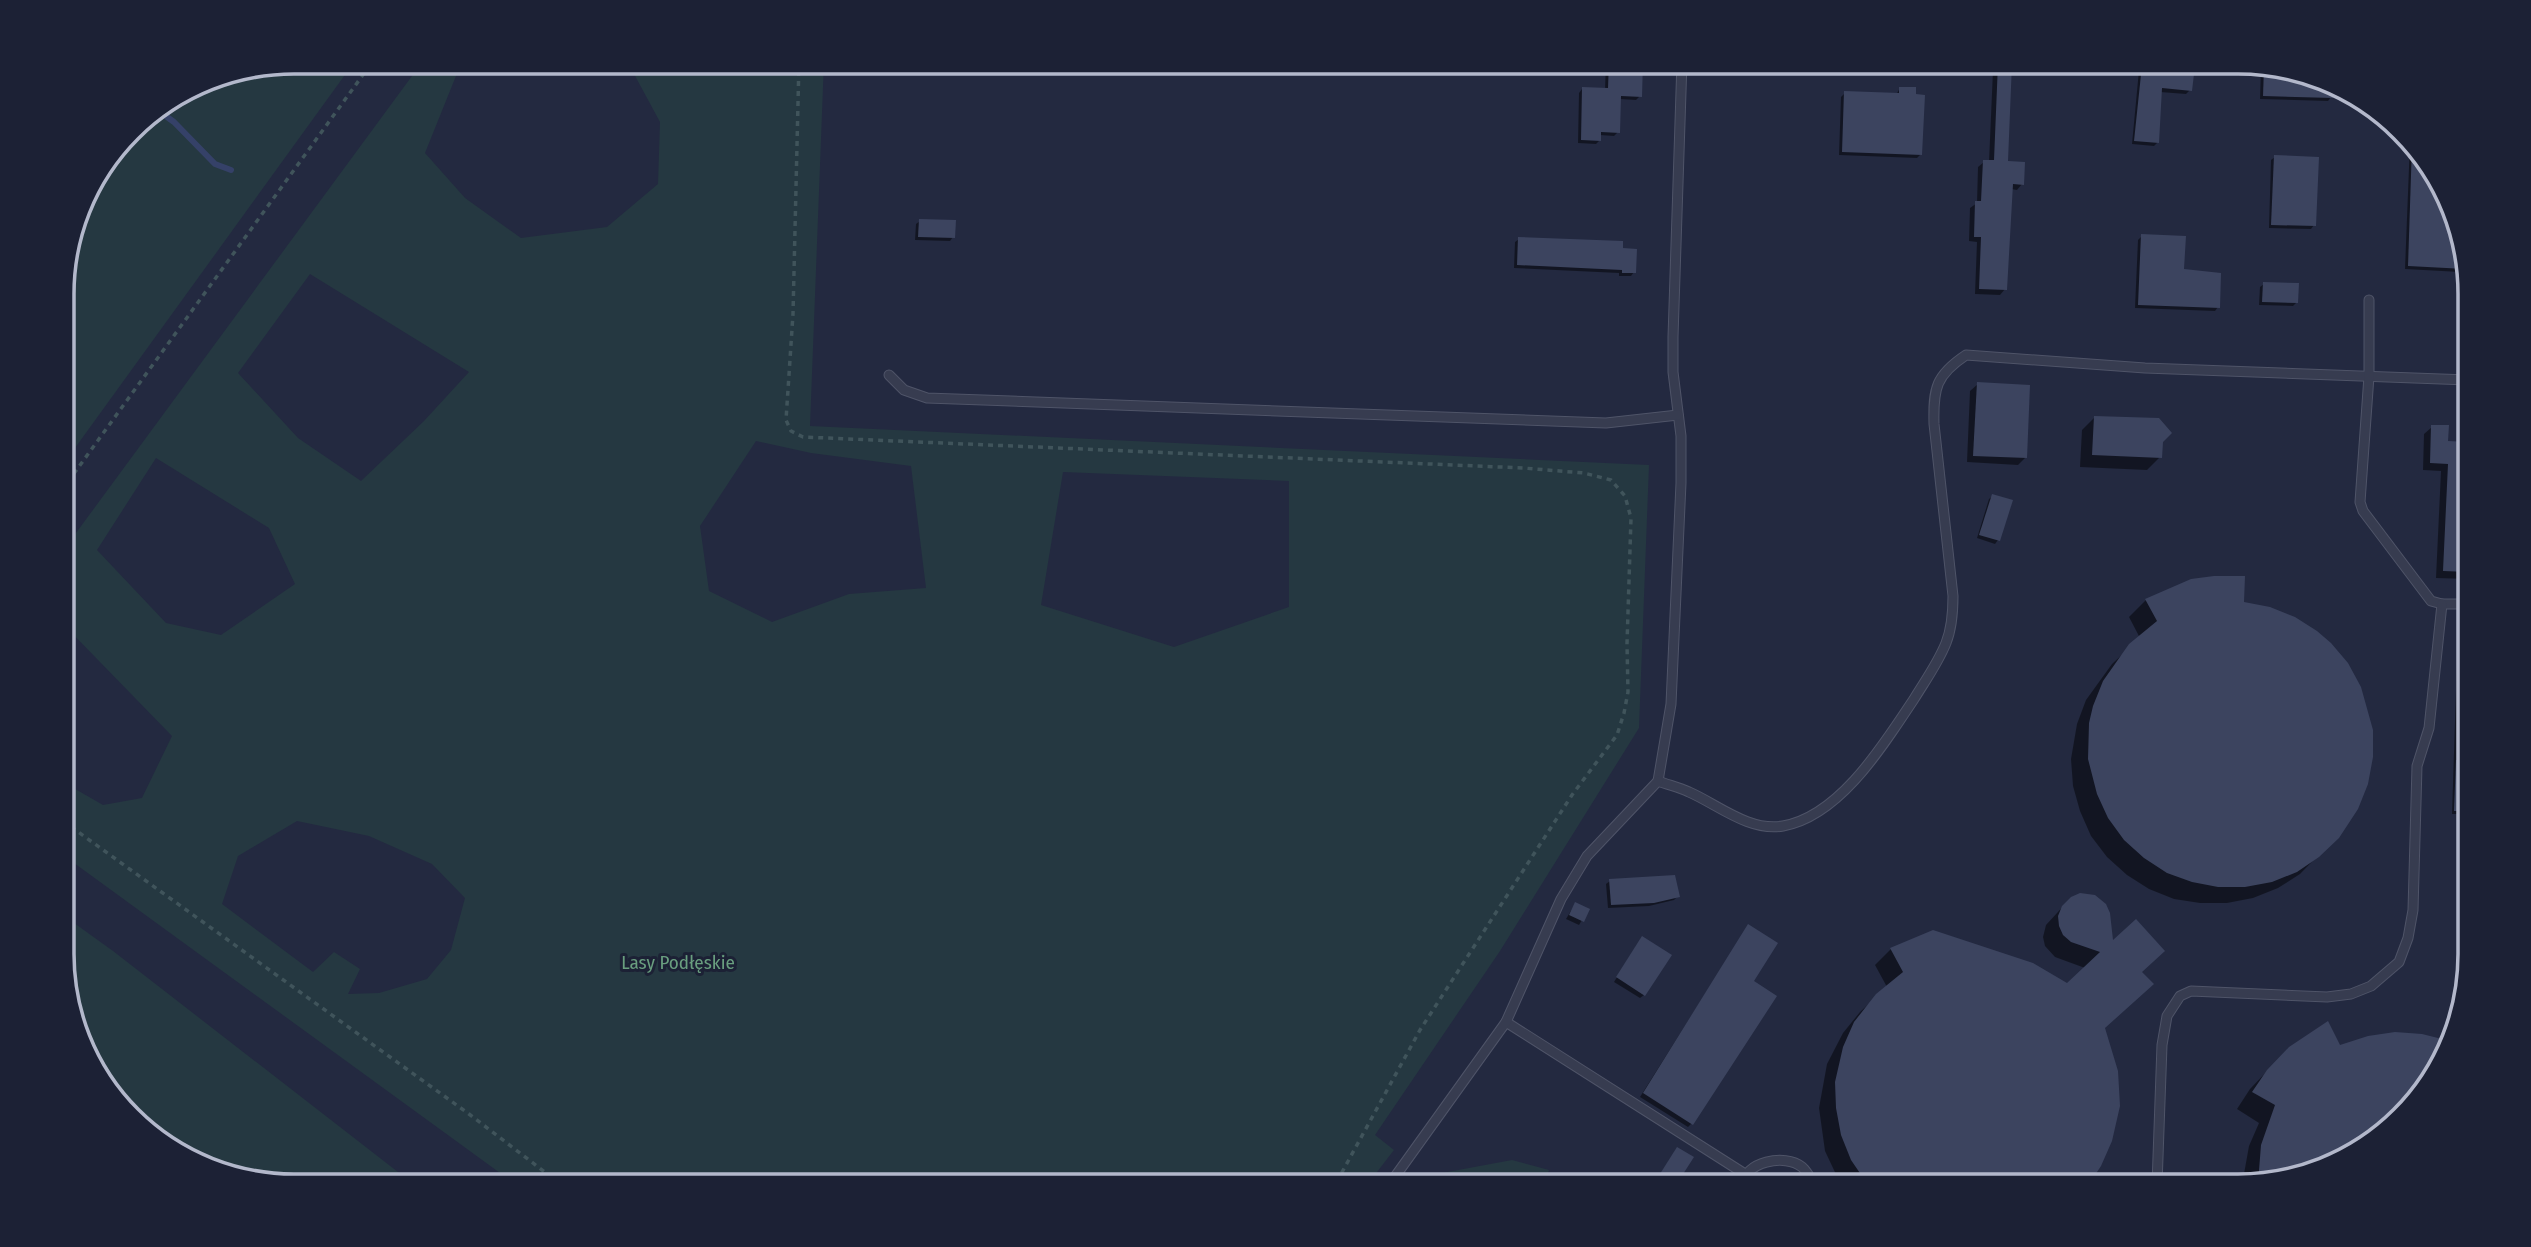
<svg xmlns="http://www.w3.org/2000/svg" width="2531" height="1247" font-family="'Fira Sans Condensed',sans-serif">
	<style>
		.green { fill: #253841; fill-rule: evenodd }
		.shadow { fill: #0007 }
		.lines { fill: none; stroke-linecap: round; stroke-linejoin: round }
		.stream { stroke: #354168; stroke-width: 6 }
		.building { fill: #3c445f }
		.lane-casing { stroke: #4f5468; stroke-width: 11 }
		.path { stroke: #40545b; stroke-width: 3.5; stroke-dasharray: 5 5; stroke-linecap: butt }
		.lane { stroke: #373c50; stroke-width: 9 }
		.labels { text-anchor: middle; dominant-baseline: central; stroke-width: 6; stroke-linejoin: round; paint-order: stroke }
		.park-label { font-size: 19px; fill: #699e7f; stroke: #1c2135 }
		.rim { fill: none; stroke: #b3b8cb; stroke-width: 3.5 }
	</style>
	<rect width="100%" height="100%" fill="#232940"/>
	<g class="green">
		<polygon points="294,61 355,61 62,466 62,278 85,190 140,119 205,79"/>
		<path d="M423 61H462L425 153 465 198 521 238 607 227 658 184 660 122 627 61H824L810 426 1649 465 1639 728 1500 951 1375 1135 1394 1150 1367 1185 518 1186 63 855V782L103 805 142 798 172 736 63 624 62 552ZM310 274 469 372 424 421 361 481 298 438 238 373ZM756 441 811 453 911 466 926 588 849 594 772 622 709 591 700 526ZM156 458 269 528 295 584 221 635 166 623 97 550ZM1063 472 1289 481V607L1174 647 1041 605ZM297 821 369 836 432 864 465 898 451 950 427 979 379 993 348 994 360 969 334 952 313 972 222 904 238 856Z"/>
		<polygon points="63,915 113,951 416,1186 294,1186 191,1162 109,1095 63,984"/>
		<polygon points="1512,1160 1549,1170 1544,1185 1419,1185 1426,1176"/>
	</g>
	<g class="shadow">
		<polygon points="1606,61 1641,61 1640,96 1636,100 1619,99 1618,132 1614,136 1600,135 1600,140 1596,144 1578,143 1579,93 1582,89 1605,90"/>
		<polygon points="1998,64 2006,163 2022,184 2017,190 2011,189 2005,289 2000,295 1975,294 1977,242 1969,241 1970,208 1977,203 1978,167 1984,162 1989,162 1993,70"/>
		<polygon points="2142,66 2190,90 2186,94 2160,92 2158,142 2154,146 2132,144 2139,70"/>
		<polygon points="2261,67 2332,83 2331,97 2328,101 2260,99"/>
		<polygon points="1900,88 1921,154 1917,158 1839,155 1841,97 1845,93 1896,95"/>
		<polygon points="2410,142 2422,152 2464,268 2460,272 2405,269"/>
		<polygon points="2275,157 2314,225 2311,229 2269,228 2271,160"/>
		<polygon points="920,221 953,237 950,241 915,240 916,224"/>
		<polygon points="2142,236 2182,271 2218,307 2215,311 2135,308 2138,240"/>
		<polygon points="1519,239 1621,250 1634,272 1631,276 1619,276 1619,273 1514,268 1515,242"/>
		<polygon points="2264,284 2297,302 2293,306 2259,305 2260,287"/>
		<polygon points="1978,384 2025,458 2018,465 1967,462 1970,391"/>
		<polygon points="2095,417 2160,457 2147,470 2080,467 2082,430"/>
		<polygon points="2432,427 2446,442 2468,443 2469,579 2436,578 2441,471 2423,470 2424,434"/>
		<polygon points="1993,496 1998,540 1995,544 1977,538 1989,499"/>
		<polygon points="2146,600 2243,604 2343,830 2300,874 2278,888 2253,898 2227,903 2200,903 2174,899 2149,889 2127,875 2107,857 2091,836 2080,811 2073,786 2071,759 2077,724 2086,700 2112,664 2140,638 2129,617"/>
		<polygon points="2461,656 2469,656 2469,814 2452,814 2457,660"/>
		<polygon points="1610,881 1678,896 1674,900 1649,906 1608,908 1606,884"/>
		<polygon points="2068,901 2140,972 2103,1029 2099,1165 2084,1185 1841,1185 1825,1151 1819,1108 1827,1064 1843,1033 1860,1012 1887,987 1875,965 1891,949 2067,985 2085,968 2055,957 2045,946 2043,937 2046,925"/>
		<polygon points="1575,904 1588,910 1579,925 1566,919"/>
		<polygon points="1748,926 1751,982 1692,1123 1688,1127 1640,1097"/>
		<polygon points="1639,942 1644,995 1640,998 1614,982"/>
		<polygon points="2467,952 2470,954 2462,988 2463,956"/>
		<polygon points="2339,1047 2446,1056 2366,1147 2252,1185 2242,1185 2249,1146 2259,1123 2237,1109 2250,1089 2272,1066"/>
	</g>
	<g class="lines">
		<polyline class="stream" points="156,109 174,122 215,164 231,170"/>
	</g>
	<g class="building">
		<polygon points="1609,61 1643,61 1642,97 1621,96 1620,133 1601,132 1601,141 1581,140 1582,87 1608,88"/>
		<polygon points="1998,63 2012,63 2008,161 2025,162 2024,185 2013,184 2007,290 1979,289 1981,237 1974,237 1975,201 1981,201 1983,160 1994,160"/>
		<polygon points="2142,65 2159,66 2159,71 2194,74 2192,91 2162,88 2159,143 2134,141"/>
		<polygon points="2264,67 2333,84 2333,98 2263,96"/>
		<polygon points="1899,87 1916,87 1916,94 1925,95 1922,155 1842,152 1844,91 1899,93"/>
		<polygon points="2412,145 2422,152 2466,259 2465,269 2408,266"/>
		<polygon points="2274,155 2319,157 2316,226 2271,225"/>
		<polygon points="919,219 956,220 955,238 918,237"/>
		<polygon points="2141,234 2186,236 2184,269 2221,273 2220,308 2138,305"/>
		<polygon points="1518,237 1623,241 1623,248 1637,249 1636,273 1622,273 1622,270 1517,265"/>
		<polygon points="2263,282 2299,283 2298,303 2262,302"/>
		<polygon points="1977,382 2030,385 2027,458 1973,456"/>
		<polygon points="2094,416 2159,418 2172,433 2163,442 2162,458 2092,455"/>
		<polygon points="2431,425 2449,425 2448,441 2468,442 2469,572 2443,571 2448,464 2430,463"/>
		<polygon points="1992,494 2013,500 2000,541 1979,535"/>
		<polygon points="2214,576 2245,576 2244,602 2270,607 2295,617 2317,631 2331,643 2348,663 2361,687 2373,730 2373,757 2368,784 2358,809 2339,838 2319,857 2297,872 2272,882 2245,887 2218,887 2192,882 2167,873 2144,858 2124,840 2108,818 2097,794 2088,759 2089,723 2093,706 2103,681 2129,644 2157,621 2145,599 2191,579"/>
		<polygon points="2456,760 2469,761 2469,811 2454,811"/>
		<polygon points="1675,875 1680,897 1654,903 1611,905 1609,879"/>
		<polygon points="2080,893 2095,895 2106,904 2110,913 2113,940 2136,919 2165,951 2142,972 2154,984 2105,1028 2118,1071 2120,1106 2112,1141 2101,1166 2091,1181 2087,1185 1868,1185 1851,1160 1841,1135 1836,1108 1835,1082 1843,1047 1854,1022 1876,994 1903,972 1890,948 1933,930 2033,963 2067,983 2100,952 2071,942 2063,935 2059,926 2058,916 2062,906 2071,897"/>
		<polygon points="1575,902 1590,909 1584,922 1569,915"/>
		<polygon points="1748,924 1778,943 1754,981 1777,996 1693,1125 1643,1093"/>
		<polygon points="1642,936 1672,955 1645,996 1616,977"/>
		<polygon points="2328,1021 2340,1045 2368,1036 2395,1032 2422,1034 2450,1041 2446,1056 2366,1147 2258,1183 2261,1145 2275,1105 2252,1092 2267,1070 2289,1047"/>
		<polygon points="1677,1147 1694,1157 1676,1185 1653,1185"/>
	</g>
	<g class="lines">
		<defs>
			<g id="lane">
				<path d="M1682 61 1673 337V372L1681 436V483L1671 704 1658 781C1668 785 1679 787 1689 792 1717 804 1749 832 1783 826 1840 816 1884 744 1914 699 1925 681 1938 663 1946 643 1952 628 1953 612 1953 596L1934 424C1933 388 1936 375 1966 355L2145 368 2468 380"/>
				<polyline points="2369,300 2369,376 2360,502 2363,511 2431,601 2442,604 2469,604"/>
				<polyline points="889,375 904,390 927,398 1606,423 1678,415"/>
				<polyline points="1506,1022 1745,1174"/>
				<polyline points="1389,1185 1506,1022 1561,899 1587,856 1658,781"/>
				<path d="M1742 1185C1744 1162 1785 1153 1802 1167 1807 1171 1811 1179 1814 1185"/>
				<polyline points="2157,1185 2162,1045 2167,1016 2180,996 2191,991 2327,997 2351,994 2371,986 2399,962 2408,938 2413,910 2417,766 2429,728 2442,604"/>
			</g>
		</defs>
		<use href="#lane" class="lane-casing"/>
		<g class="path">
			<polyline points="799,61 793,314 786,420 791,431 803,437 1523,468 1584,473 1611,480 1625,496 1631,518 1627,644 1628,692 1624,713 1617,735 1572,795 1420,1030 1335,1185"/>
			<polyline points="62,490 373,61"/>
			<polyline points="63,821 469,1114 563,1186"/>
		</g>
		<use href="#lane" class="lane"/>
	</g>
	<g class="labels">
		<g class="park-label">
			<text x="678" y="962">Lasy Podłęskie</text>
		</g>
	</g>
	<path d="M0 0H2531V1247H0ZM294 74H2238A220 220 0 0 1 2458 294V954A220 220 0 0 1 2238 1174H294A220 220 0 0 1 74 954V294A220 220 0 0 1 294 74Z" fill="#1c2135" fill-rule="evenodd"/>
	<path class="rim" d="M294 74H2238A220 220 0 0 1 2458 294V954A220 220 0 0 1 2238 1174H294A220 220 0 0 1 74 954V294A220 220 0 0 1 294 74Z"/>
</svg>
